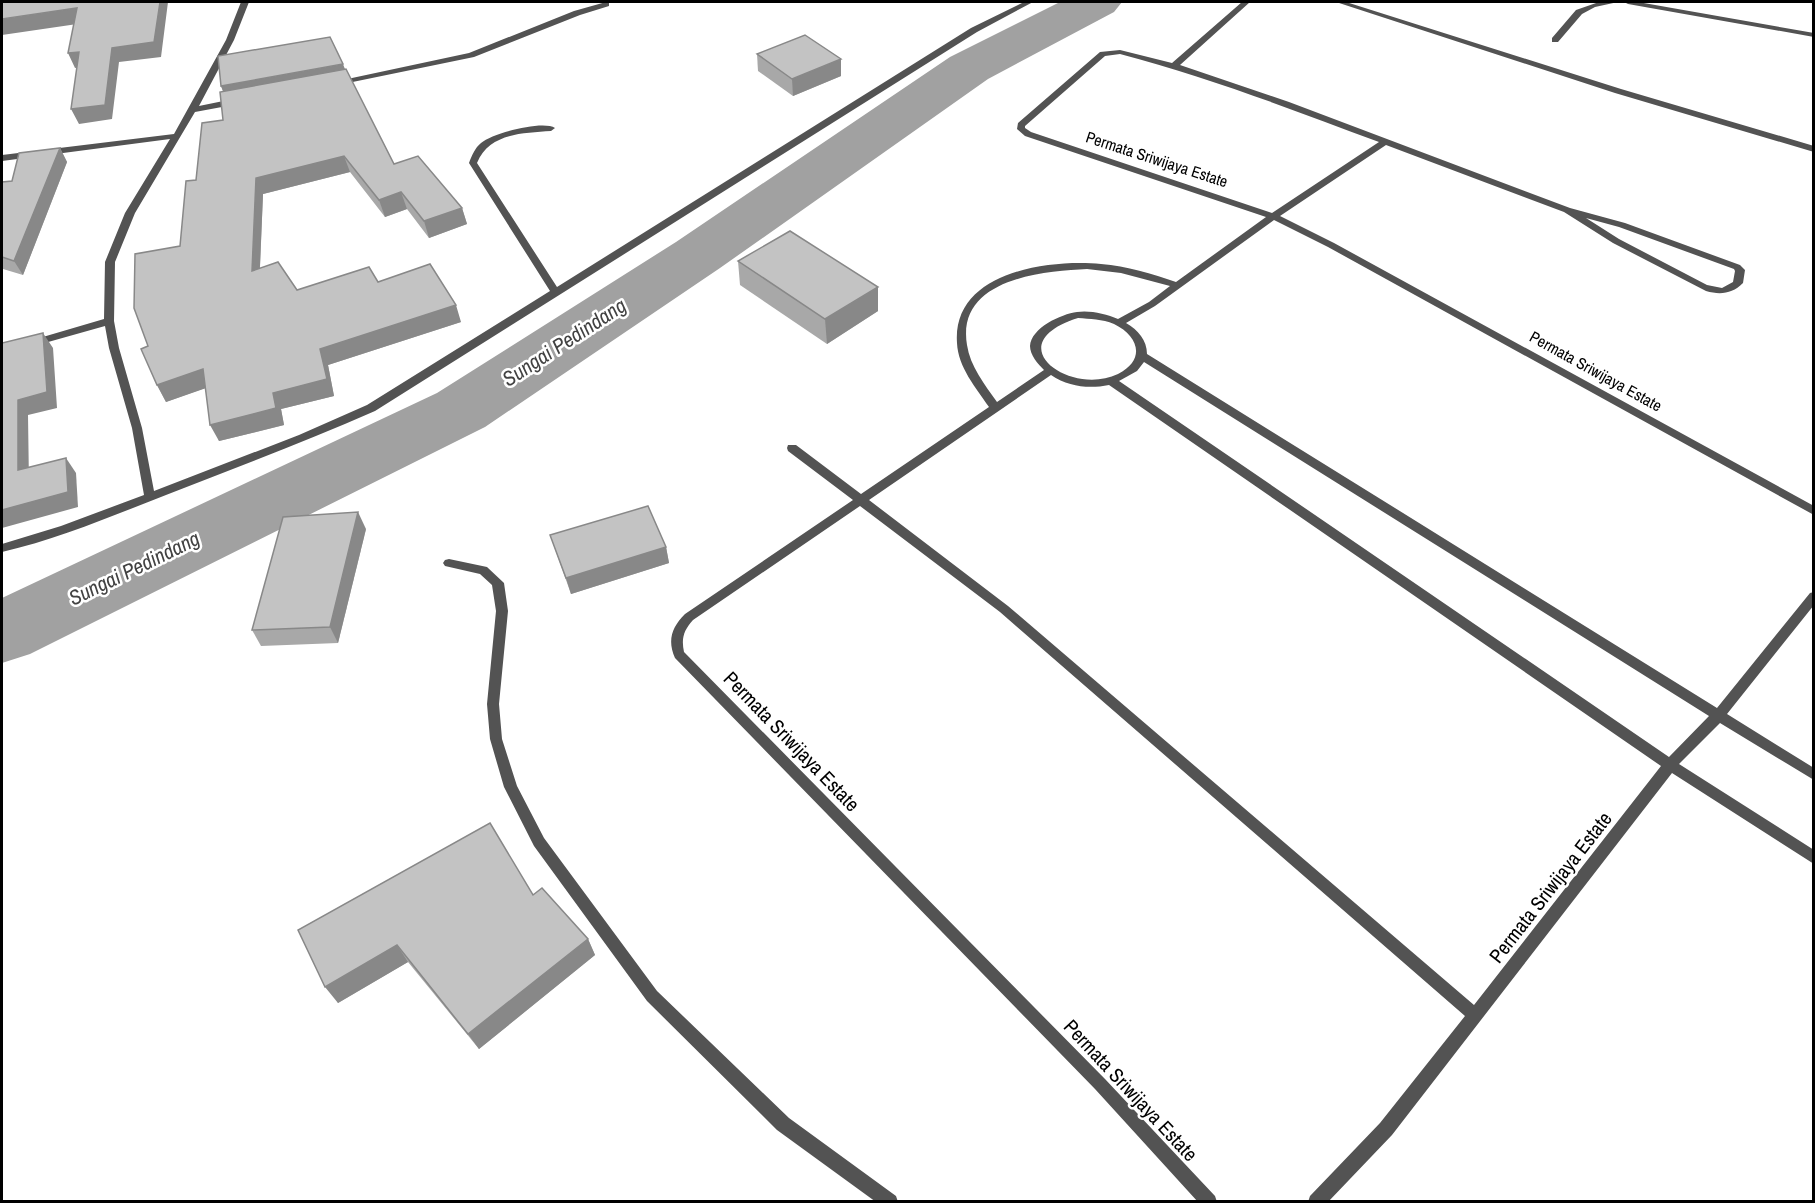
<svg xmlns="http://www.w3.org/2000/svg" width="1815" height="1203" font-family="'Archivo Narrow',sans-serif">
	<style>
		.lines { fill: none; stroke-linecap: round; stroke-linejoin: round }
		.river { fill: #a1a1a1; fill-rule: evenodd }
		.lane { fill: #535353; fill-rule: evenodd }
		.street { fill: #535353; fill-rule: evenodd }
		.wall { fill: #a8a8a8 }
		.shaded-wall { fill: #888 }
		.building { fill: #c3c3c3; stroke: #888; stroke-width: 1.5 }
		.labels { text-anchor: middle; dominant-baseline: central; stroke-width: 5; stroke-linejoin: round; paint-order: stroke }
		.far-street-label { font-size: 16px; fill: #000; stroke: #fff }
		.street-label { font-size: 20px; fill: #000; stroke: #fff }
		.water-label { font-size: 21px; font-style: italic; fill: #424242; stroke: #fff }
	</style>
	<rect width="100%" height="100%" fill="#fff"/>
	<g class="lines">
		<polygon class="river" points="1060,2 1122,2 1114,12 988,79 720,268 485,427 30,654 2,663 2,598 437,393 676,242 950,57"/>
		<g class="lane">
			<polygon points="1599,2 1618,2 1595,7 1582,14 1558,42 1552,42 1552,38 1576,10"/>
			<polygon points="1624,2 1638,2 1814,33 1814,37 1628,4"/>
		</g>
		<g class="street">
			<path d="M241 2H249L234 40 199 106 238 98 242 101 238 104 195 112 135 213 115 262 114 321 119 348 142 428 154 491 299 435 367 405 550 291 469 163C472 155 475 148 481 143 493 133 543 120 555 128L551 131C523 133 489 133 477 163L557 287 971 28 1024 2H1033L977 32 375 411C306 441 236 468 166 495 112 516 58 539 2 552V544L61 526 144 495 132 428 109 348 105 326 2 355V349L104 319 105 262 125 213 170 139 2 161V155L174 134 226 40Z"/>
			<polygon points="606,2 609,2 609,6 580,15 474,57 338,85 334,83 338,81 469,53 574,11"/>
			<path d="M1242 2H1250L1180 65 1289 102 1570 208 1625 223 1740 265 1745 270 1743 283C1732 294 1720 295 1706 291L1613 243 1564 212 1386 145 1280 216 1334 243 1814 506V515L1328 247 1274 220 1155 306 1126 323C1138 330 1147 340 1147 354L1717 708 1810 593 1814 592V605L1727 714 1814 768V780L1720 723 1679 764 1814 850V864L1672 773 1392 1135 1328 1202H1308L1310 1196 1380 1123 1465 1016 1000 612 860 506 693 620C684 630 681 638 684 652L1105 1079 1215 1196 1217 1202H1198L1095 1089 675 658C667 640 672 627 685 614L853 500 788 451 787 448 788 445H796L861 494 989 407C976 388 958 367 957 343 952 272 1048 259 1101 264 1127 266 1152 274 1176 282L1266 217 1025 136 1017 129 1018 123 1100 52 1120 50 1172 63ZM1120 54C1208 77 1293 110 1379 142L1272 213 1031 132 1025 128V126L1105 56ZM1586 218 1619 227 1734 269 1735 271 1733 282 1722 288 1707 285 1619 239ZM1087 269 1121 273 1170 286 1149 302 1118 319C1106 314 1090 310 1077 312 1061 314 1031 328 1030 346 1030 355 1038 364 1044 370L997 402C985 385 970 366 967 345 956 279 1042 271 1087 269ZM1078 318C1090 319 1102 319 1114 324 1139 336 1146 360 1118 374 1070 397 996 344 1078 318ZM1144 362 1709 716 1669 757 1119 381 1137 371ZM1051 375C1069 387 1089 389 1109 385L1661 766 1474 1005 1008 606 869 500Z"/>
			<polygon points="1336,2 1346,2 1621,89 1814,146 1814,152 1615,93"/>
			<polygon points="449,559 487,567 504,583 508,611 499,704 502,739 517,786 544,838 657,991 789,1118 896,1196 898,1202 876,1202 777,1130 647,1001 534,846 504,787 490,739 487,704 496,611 492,585 480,574 445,566 443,563 445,560"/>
		</g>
	</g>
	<g class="wall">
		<polygon points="757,54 841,76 793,96 758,71"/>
		<polygon points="345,69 394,164 462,208 467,224 429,238 407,209 385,217 350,172 263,194 260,268 297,290 378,282 461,322 328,365 334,396 281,409 284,425 219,441 205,388 166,402 157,385 148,346 180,246 196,180 223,120 223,91 221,86"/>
		<polygon points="60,148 67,162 23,275 3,269 2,266 2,182 12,181"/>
		<polygon points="738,261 878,311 827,344 740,285"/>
		<polygon points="366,529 338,643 261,646 252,630"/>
		<polygon points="550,535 666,547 669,563 571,594"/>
		<polygon points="533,895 588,939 595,955 479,1049 408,962 338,1003 298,930"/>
	</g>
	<g class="shaded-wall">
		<polygon points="160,2 168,2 161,57 119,62 112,119 79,124 71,109 112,48"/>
		<polygon points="77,8 84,23 2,35 2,19"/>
		<polygon points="79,52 87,66 75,68 68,53"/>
		<polygon points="841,59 841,76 793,96 792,79"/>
		<polygon points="343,64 348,77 226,99 221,86"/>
		<polygon points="60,148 67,162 23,275 14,261"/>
		<polygon points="344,156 350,172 263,194 259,288 252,271 256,178"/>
		<polygon points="401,192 407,209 385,217 379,200"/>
		<polygon points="462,208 467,224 429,238 424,221"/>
		<polygon points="878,287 878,311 827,344 825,319"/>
		<polygon points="456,305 461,322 328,365 334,396 281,409 284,425 219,441 210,425 273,393 320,349"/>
		<polygon points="43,333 53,348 57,408 28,415 29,485 18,470 18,400"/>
		<polygon points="203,369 212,386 166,402 157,385"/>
		<polygon points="66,458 76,473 78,507 2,528 2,510"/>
		<polygon points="358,512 366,529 338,643 330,627"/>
		<polygon points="666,547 669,563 571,594 566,578"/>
		<polygon points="588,939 595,955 479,1049 468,1034"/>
		<polygon points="397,945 408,962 338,1003 325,987"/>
	</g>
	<g class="building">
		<polygon points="2,2 160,2 154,42 112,48 105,105 71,109 79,52 68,53 77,8 2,19"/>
		<polygon points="805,35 841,59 792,79 757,54"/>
		<polygon points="330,37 343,64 221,86 218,56"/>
		<polygon points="346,69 394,164 418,156 462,208 424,221 401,192 379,200 344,156 256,178 252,271 278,262 297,290 369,267 378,282 430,264 456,305 320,349 327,379 273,393 276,408 210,425 203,369 157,385 141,349 148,346 134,308 135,254 180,246 186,181 196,180 202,123 223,120 220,92"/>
		<polygon points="60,148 14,261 2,257 2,182 12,181 19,153"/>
		<polygon points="790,231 878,287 825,319 738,261"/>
		<polygon points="43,333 47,392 18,400 18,470 66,458 68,492 2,510 2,343"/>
		<polygon points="648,506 666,547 566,578 550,535"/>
		<polygon points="358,512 330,627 252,630 283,517"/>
		<polygon points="490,823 533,895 542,888 588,939 468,1034 397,945 325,987 298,930"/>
	</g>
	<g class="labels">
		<g class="far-street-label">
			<text transform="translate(1157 159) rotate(18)">Permata Sriwijaya Estate</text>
			<text transform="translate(1596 371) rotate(29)">Permata Sriwijaya Estate</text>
		</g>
		<g class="street-label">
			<text transform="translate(792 741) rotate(46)">Permata Sriwijaya Estate</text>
			<text transform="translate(1550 887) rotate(-52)">Permata Sriwijaya Estate</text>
			<text transform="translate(1131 1090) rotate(47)">Permata Sriwijaya Estate</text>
		</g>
		<g class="water-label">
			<text transform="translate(564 342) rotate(-33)">Sungai Pedindang</text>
			<text transform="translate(134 568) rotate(-26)">Sungai Pedindang</text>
		</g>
	</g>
	<rect width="1815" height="1203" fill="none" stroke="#000000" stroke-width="6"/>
</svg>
